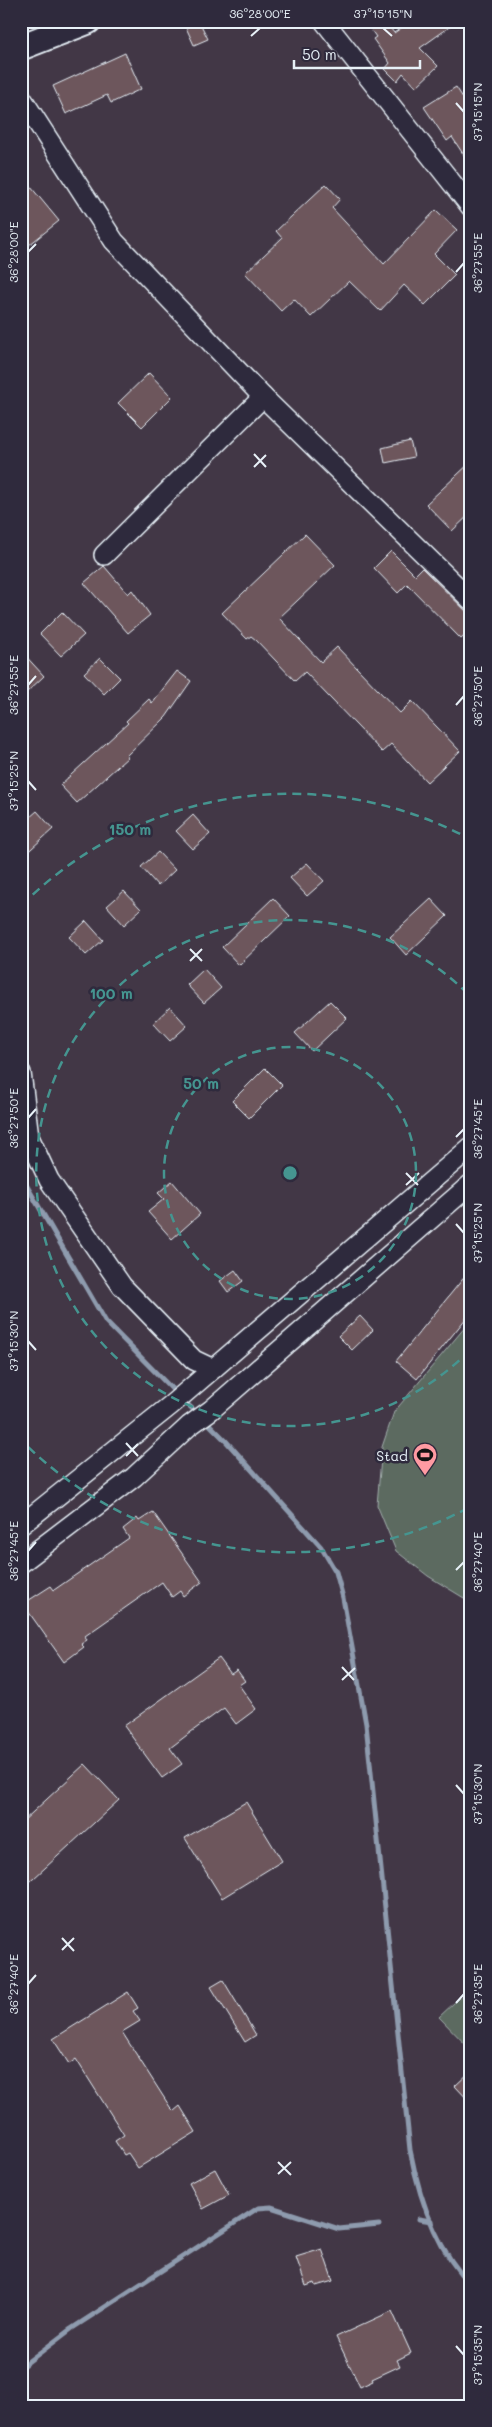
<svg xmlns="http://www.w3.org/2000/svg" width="492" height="2427" font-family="Mali,sans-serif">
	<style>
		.green { fill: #5c6b61; stroke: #a2aeac }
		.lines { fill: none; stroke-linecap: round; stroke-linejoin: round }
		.stream { stroke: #8e9bae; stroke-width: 5 }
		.building { fill: #6d565c; stroke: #e8f1f8 }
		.minor-casing { stroke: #e8f1f8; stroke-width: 22 }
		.major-casing { stroke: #e8f1f8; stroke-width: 29 }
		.minor { stroke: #2f2a3d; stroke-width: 19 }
		.major { stroke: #2f2a3d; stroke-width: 25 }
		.ticks { fill: none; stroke: #e8f1f8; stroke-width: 2 }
		.ring { fill: none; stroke: #459590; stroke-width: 2.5; stroke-dasharray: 9 6 }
		.labels { text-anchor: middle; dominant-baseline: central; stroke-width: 5; stroke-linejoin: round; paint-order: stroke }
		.poi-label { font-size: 14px; fill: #e8f1f8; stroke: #2f2a3d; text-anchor: end }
		.centre { fill: #459590; stroke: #2f2a3d; stroke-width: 2.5 }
		.ring-label { font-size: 15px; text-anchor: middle; font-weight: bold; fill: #459590; stroke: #2f2a3d; stroke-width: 5; stroke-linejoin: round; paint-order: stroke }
		.neatline { fill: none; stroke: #e8f1f8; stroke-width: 2 }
		.ticks-label { font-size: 12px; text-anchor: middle; fill: #e8f1f8 }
	</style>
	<rect width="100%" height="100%" fill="#423746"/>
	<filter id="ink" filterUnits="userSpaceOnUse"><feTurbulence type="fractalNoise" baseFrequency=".02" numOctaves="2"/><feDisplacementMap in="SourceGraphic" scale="10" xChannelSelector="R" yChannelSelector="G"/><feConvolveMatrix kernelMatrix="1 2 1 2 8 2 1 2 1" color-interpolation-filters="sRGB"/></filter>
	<g filter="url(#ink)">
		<g class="green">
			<polygon points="471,1320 471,1598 464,1598 428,1576 396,1551 377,1505 382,1447 394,1412"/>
			<polygon points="471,1987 471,2050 439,2017"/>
		</g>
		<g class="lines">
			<g class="stream">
				<polyline points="21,1176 106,1322 177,1394"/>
				<polyline points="183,1400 199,1415"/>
				<path d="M205 1420 225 1440 321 1547 336 1572 343 1598 366 1724 410 2150C419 2197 436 2250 471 2285"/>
				<polyline points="419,2219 431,2221"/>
				<polyline points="21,2367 71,2329 258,2208 271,2207 339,2229 379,2225"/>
			</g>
		</g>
		<g class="building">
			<polygon points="183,21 199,21 208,39 194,45"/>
			<polygon points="365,21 385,21 394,33 411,21 458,21 420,48 438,66 416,87 403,73 397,81 385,69 390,63 373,39 376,37"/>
			<polygon points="125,53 141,89 111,103 107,95 66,114 53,86"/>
			<polygon points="456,87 471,110 471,166 452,137 447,141 424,107"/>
			<polygon points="21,175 59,221 29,245 21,235"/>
			<polygon points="326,184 340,199 332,208 384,264 436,210 457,230 434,254 455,275 425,305 404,285 380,311 349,281 311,317 294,299 281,311 245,273 282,238 276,231"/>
			<polygon points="149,373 172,397 142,427 118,403"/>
			<polygon points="410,441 414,457 385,463 382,448"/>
			<polygon points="471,462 471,513 452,531 426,504"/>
			<polygon points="305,534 335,565 279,618 321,662 337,647 400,713 412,701 460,751 427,782 391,744 382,752 305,672 295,681 256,640 251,636 247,639 222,613"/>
			<polygon points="391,551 415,575 422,568 471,616 471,630 461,639 407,584 398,593 374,568"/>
			<polygon points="104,566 128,594 132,590 150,615 128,633 84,583"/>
			<polygon points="62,612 84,635 61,656 40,634"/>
			<polygon points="21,651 44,676 27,692 21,685"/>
			<polygon points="100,658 120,678 104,694 84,673"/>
			<polygon points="177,671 191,681 166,717 126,756 128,757 77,803 60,785 128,723 126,721 149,699 152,703"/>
			<polygon points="37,811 53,829 21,858 21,825"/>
			<polygon points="193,815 210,834 193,849 176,831"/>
			<polygon points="158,852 175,870 158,886 141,867"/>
			<polygon points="307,863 324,881 307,896 290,878"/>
			<polygon points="124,891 141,909 124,925 107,906"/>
			<polygon points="273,898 290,916 239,965 222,947"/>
			<polygon points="431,899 447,916 406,955 390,937"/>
			<polygon points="86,921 103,940 86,955 69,937"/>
			<polygon points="204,969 221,988 204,1003 187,985"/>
			<polygon points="330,1001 347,1018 312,1051 295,1033"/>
			<polygon points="170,1007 187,1026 170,1041 153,1023"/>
			<polygon points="265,1068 282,1085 249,1118 232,1101"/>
			<polygon points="172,1181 200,1214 172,1239 148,1212 164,1199 158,1193"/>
			<polygon points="471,1269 471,1312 417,1379 396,1361"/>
			<polygon points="235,1270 243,1281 228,1292 220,1281"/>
			<polygon points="360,1316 373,1330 352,1350 338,1336"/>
			<polygon points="153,1512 202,1582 183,1596 180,1591 172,1597 162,1582 85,1636 87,1640 81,1644 84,1647 64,1662 23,1604 51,1586 54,1590 129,1538 123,1529 137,1518 139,1521"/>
			<polygon points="219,1658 231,1674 237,1670 245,1681 239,1685 256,1709 236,1724 224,1708 191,1732 170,1748 182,1764 162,1778 124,1726"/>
			<polygon points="85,1764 119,1800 21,1890 21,1823"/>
			<polygon points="246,1802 282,1861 222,1898 185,1838"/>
			<polygon points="223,1980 256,2035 245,2042 211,1987"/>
			<polygon points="128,1992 138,2008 133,2011 140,2021 122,2032 170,2107 174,2111 180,2106 196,2132 138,2168 128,2153 124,2155 115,2141 124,2135 76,2059 69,2064 53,2039"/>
			<polygon points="471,2071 471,2103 455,2086"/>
			<polygon points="215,2169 229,2195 203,2209 189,2183"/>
			<polygon points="322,2249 333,2281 316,2286 315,2283 306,2286 296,2257"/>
			<polygon points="392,2311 411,2353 397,2360 400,2366 372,2379 373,2381 360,2387 336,2337"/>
		</g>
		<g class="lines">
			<defs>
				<g id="minor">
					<polyline points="324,21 471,207"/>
					<polyline points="21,97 114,241 263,397 471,600"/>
					<polyline points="104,555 263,397"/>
					<polyline points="21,1073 29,1137 49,1180 122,1286 194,1360 213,1369"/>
					<polyline points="21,1525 171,1405 471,1147"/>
					<polyline points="21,1563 134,1477 189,1426 211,1410 471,1184"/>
				</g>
				<polyline id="major" points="21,47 88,21"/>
			</defs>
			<use href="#minor" class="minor-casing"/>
			<use href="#major" class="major-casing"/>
			<use href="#minor" class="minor"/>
			<use href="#major" class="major"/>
		</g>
	</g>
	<path class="ticks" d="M383 28 392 36M251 36 260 28M456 103 464 112M28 252 36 244M456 272 464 263M254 454 266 467M254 467 266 455M28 685 36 676M456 705 464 696M28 781 36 790M190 949 202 961M190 961 202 949M28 1118 36 1109M456 1137 464 1129M406 1173 418 1185M406 1185 419 1173M456 1224 464 1233M28 1341 36 1350M126 1443 138 1456M126 1456 138 1444M28 1551 36 1542M456 1570 464 1562M342 1667 354 1680M342 1680 355 1668M456 1785 464 1794M62 1938 74 1951M62 1950 74 1938M28 1984 36 1975M456 2003 464 1994M278 2162 291 2175M278 2174 291 2162M456 2346 464 2355"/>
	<g class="ring">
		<circle cx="290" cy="1173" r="126"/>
		<path d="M470 1350A253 253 0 1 1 470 996"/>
		<path d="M468 1508A379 379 0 0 1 22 1441M22 905A379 379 0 0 1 468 838"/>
	</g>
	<defs>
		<symbol id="stadium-pin" viewBox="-11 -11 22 30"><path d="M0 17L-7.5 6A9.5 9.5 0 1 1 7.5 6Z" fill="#ff9aa2" stroke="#2f2a3d"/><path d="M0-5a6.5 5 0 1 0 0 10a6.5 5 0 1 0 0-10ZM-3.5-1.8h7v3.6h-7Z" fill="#111"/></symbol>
	</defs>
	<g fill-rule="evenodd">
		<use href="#stadium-pin" x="411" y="1441" width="28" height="38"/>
	</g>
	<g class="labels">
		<g class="poi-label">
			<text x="408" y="1455">Stad</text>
		</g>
	</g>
	<circle cx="290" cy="1173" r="8" class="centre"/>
	<g class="ring-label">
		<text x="130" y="835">150 m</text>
		<text x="111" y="999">100 m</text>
		<text x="201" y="1089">50 m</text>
	</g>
	<rect width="492" height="2427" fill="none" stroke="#2f2a3d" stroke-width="55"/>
	<path d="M294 60v8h126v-8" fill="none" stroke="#e8f1f8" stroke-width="2.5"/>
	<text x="302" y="60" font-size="15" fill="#e8f1f8" stroke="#2f2a3d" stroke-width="4" paint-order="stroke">50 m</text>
	<rect x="28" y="28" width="436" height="2372" class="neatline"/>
	<g class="ticks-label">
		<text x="260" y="18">36°28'00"E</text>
		<text x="383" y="18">37°15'15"N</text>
		<text transform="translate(478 112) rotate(-90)" y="4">37°15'15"N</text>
		<text transform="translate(14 252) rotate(-90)" y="4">36°28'00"E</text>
		<text transform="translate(478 263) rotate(-90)" y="4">36°27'55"E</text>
		<text transform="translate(14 685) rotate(-90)" y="4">36°27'55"E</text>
		<text transform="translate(478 696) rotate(-90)" y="4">36°27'50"E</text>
		<text transform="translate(14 781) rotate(-90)" y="4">37°15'25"N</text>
		<text transform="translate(14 1118) rotate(-90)" y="4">36°27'50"E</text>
		<text transform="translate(478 1129) rotate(-90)" y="4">36°27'45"E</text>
		<text transform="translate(478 1233) rotate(-90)" y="4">37°15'25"N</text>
		<text transform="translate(14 1341) rotate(-90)" y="4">37°15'30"N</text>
		<text transform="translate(14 1551) rotate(-90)" y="4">36°27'45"E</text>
		<text transform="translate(478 1562) rotate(-90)" y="4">36°27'40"E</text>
		<text transform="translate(478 1794) rotate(-90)" y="4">37°15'30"N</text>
		<text transform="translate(14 1984) rotate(-90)" y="4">36°27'40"E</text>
		<text transform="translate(478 1994) rotate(-90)" y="4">36°27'35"E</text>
		<text transform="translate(478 2355) rotate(-90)" y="4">37°15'35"N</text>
	</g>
</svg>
